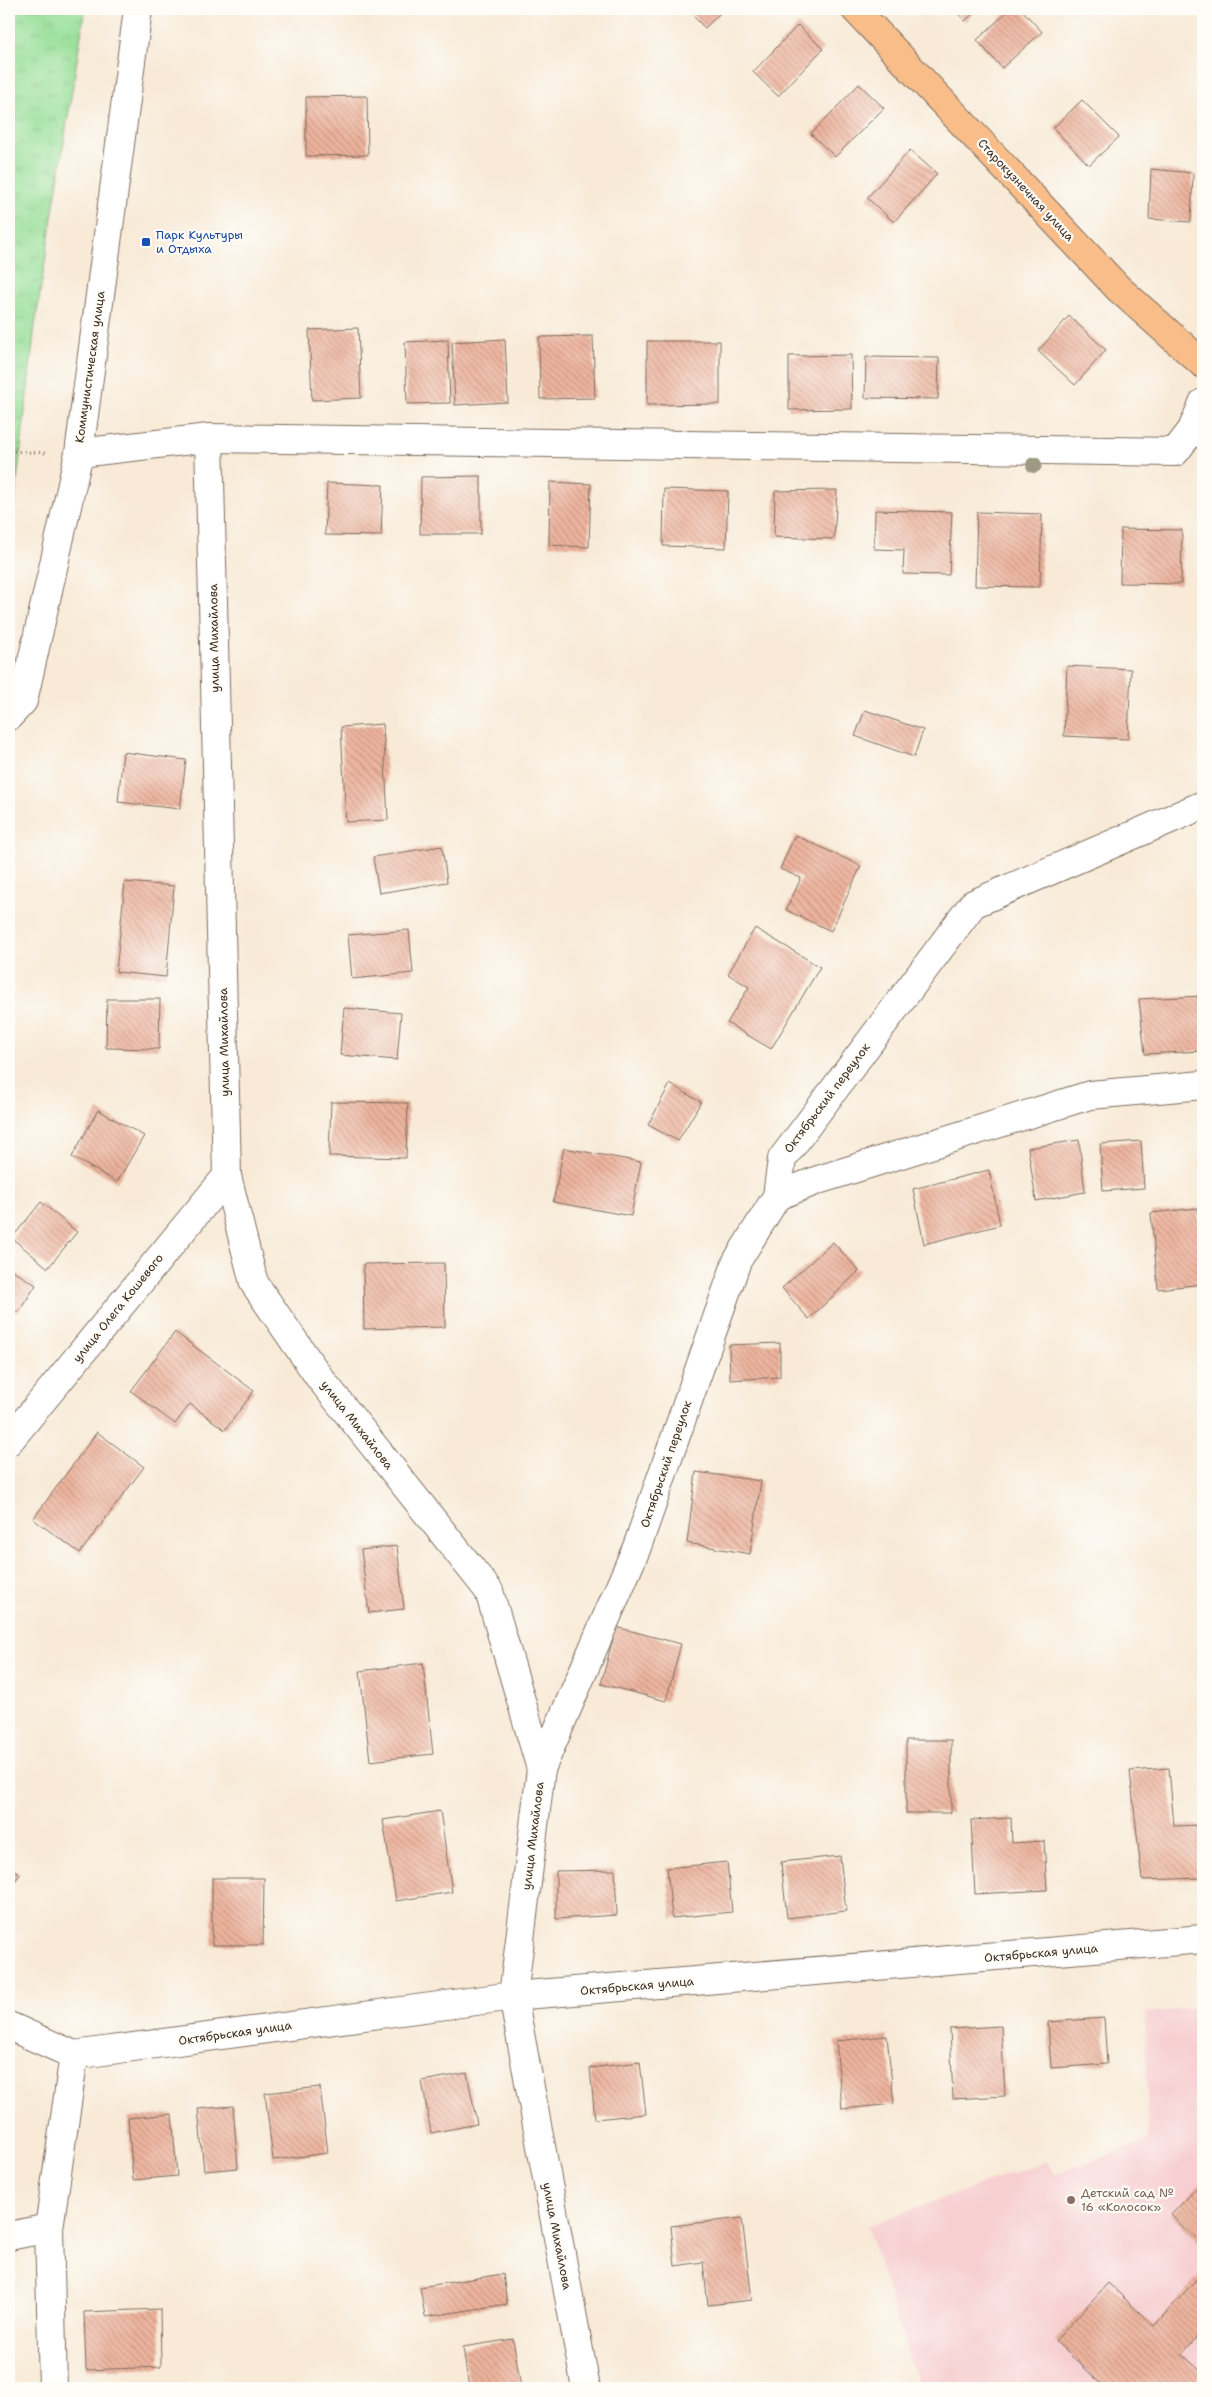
<svg xmlns="http://www.w3.org/2000/svg" width="1212" height="2397" font-family="'Shantell Sans',sans-serif">
	<style>
		.built { fill: #f7cfd1 }
		.park { fill: url(#park-tufts); stroke: #6a845c }
		.building { fill: url(#building-back-hatch) }
		.lines { fill: none; stroke-linecap: round; stroke-linejoin: round }
		.minor-casing { stroke: #7d6d5f; stroke-width: 30 }
		.major-casing { stroke: #7d6d5f; stroke-width: 30 }
		.path { stroke: #7d6d5f; stroke-width: 3; stroke-dasharray: 1 4; stroke-linecap: butt }
		.minor { stroke: #fff; stroke-width: 28 }
		.major { stroke: #f8bd89; stroke-width: 28 }
		.tree { fill: #9d9982 }
		.transit-dot { fill: #1a4fb4; stroke: #fdfcf7; stroke-width: 2 }
		.education-dot { fill: #8d6e63; stroke: #fdfcf7; stroke-width: 2 }
		.labels { text-anchor: middle; dominant-baseline: central; stroke-width: 4.5; stroke-linejoin: round; paint-order: stroke }
		.street-label { font-size: 12px; fill: #3b2a1e; stroke: #fdfcf7 }
		.transit-label { font-size: 12px; fill: #164399; stroke: #fdfcf7; text-anchor: start }
		.education-label { font-size: 12px; fill: #785e54; stroke: #fdfcf7; text-anchor: start }
	</style>
	<defs>
		<pattern id="park-tufts" width="24" height="20" patternUnits="userSpaceOnUse" patternTransform="scale(1.25)"><rect width="24" height="20" fill="#98df99"/><path d="M3 7l-1-3M5 7V3M7 7l1-3M15 17l-1-3M17 17v-4M19 17l1-3" fill="none" stroke="#84c083"/></pattern>
		<pattern id="building-back-hatch" width="6" height="6" patternUnits="userSpaceOnUse" patternTransform="scale(1.25)"><rect width="6" height="6" fill="#eeb49e"/><path d="M-1 5l2 2M0 0l6 6M5-1l2 2" fill="none" stroke="#c29380"/></pattern>
	</defs>
	<rect width="100%" height="100%" fill="#fdfcf7"/>
	<filter id="ink" filterUnits="userSpaceOnUse"><feTurbulence type="fractalNoise" baseFrequency=".02" numOctaves="2"/><feDisplacementMap in="SourceGraphic" scale="10" xChannelSelector="R" yChannelSelector="G"/><feConvolveMatrix kernelMatrix="1 2 1 2 8 2 1 2 1" color-interpolation-filters="sRGB"/></filter>
	<filter id="wash" filterUnits="userSpaceOnUse"><feTurbulence type="fractalNoise" baseFrequency=".0096" numOctaves="4" result="noise"/><feDisplacementMap in="SourceGraphic" scale="20" xChannelSelector="R" yChannelSelector="G"/><feGaussianBlur stdDeviation="1.12" result="paint"/><feColorMatrix in="noise" values="0 0 0 0 0 0 0 0 0 0 0 0 0 0 0 0 0 1.4 0 .05"/><feComposite in="paint" operator="in"/></filter>
	<g filter="url(#wash)">
		<rect width="100%" height="100%" fill="#f8ead7"/>
		<polygon class="built" points="1203,2007 1203,2388 919,2388 867,2226 1047,2161 1056,2174 1148,2140 1145,2013"/>
		<polygon class="park" points="9,9 85,9 35,325 9,552"/>
		<g id="blocks">
			<g class="building">
				<polygon points="686,9 724,9 705,28"/>
				<polygon points="954,9 978,9 965,21"/>
				<polygon points="1010,9 1021,9 1042,32 1002,68 977,40"/>
				<polygon points="798,25 823,49 778,96 753,72"/>
				<polygon points="859,84 884,108 835,157 811,134"/>
				<polygon points="367,96 368,155 306,156 306,97"/>
				<polygon points="1082,100 1119,137 1089,165 1053,128"/>
				<polygon points="910,150 937,174 894,222 867,198"/>
				<polygon points="1151,169 1193,173 1191,222 1149,219"/>
				<polygon points="1069,316 1106,350 1075,385 1038,351"/>
				<polygon points="358,328 361,398 312,400 309,330"/>
				<polygon points="593,336 595,398 540,399 539,337"/>
				<polygon points="505,339 508,402 455,405 452,342"/>
				<polygon points="448,340 450,403 407,404 405,342"/>
				<polygon points="647,341 720,341 720,404 647,405"/>
				<polygon points="851,355 852,409 789,410 789,356"/>
				<polygon points="866,357 939,358 938,399 865,398"/>
				<polygon points="481,476 481,534 420,534 421,477"/>
				<polygon points="550,482 591,484 589,547 549,545"/>
				<polygon points="327,483 383,485 381,536 325,535"/>
				<polygon points="664,489 728,491 726,548 663,546"/>
				<polygon points="837,490 834,539 774,537 775,491"/>
				<polygon points="875,510 952,512 949,575 903,574 904,550 874,549"/>
				<polygon points="977,512 1042,514 1040,587 975,586"/>
				<polygon points="1121,529 1182,530 1181,584 1120,583"/>
				<polygon points="1067,666 1131,669 1128,739 1064,736"/>
				<polygon points="865,710 923,730 914,757 855,736"/>
				<polygon points="383,724 388,820 346,822 341,727"/>
				<polygon points="123,752 186,760 180,809 118,802"/>
				<polygon points="795,835 861,866 831,931 786,910 801,878 780,869"/>
				<polygon points="442,846 447,882 379,893 373,857"/>
				<polygon points="125,882 174,886 166,977 116,972"/>
				<polygon points="755,928 820,967 771,1049 727,1023 749,987 728,974"/>
				<polygon points="409,930 413,973 352,979 348,935"/>
				<polygon points="1203,996 1203,1051 1145,1054 1139,999"/>
				<polygon points="107,999 160,999 159,1049 106,1048"/>
				<polygon points="344,1008 401,1013 397,1060 340,1055"/>
				<polygon points="670,1084 701,1102 678,1141 648,1125"/>
				<polygon points="331,1102 408,1103 406,1158 329,1156"/>
				<polygon points="98,1110 144,1136 117,1182 72,1157"/>
				<polygon points="1079,1140 1085,1192 1036,1201 1028,1148"/>
				<polygon points="1141,1141 1144,1188 1103,1191 1100,1144"/>
				<polygon points="564,1148 641,1162 631,1216 553,1202"/>
				<polygon points="989,1170 1000,1225 924,1244 913,1189"/>
				<polygon points="41,1202 77,1232 48,1268 12,1238"/>
				<polygon points="1198,1208 1203,1284 1158,1289 1151,1213"/>
				<polygon points="833,1242 859,1271 809,1319 782,1288"/>
				<polygon points="444,1263 445,1327 364,1329 363,1264"/>
				<polygon points="9,1268 36,1285 18,1313 9,1307"/>
				<polygon points="175,1332 254,1391 225,1430 190,1404 175,1424 131,1391"/>
				<polygon points="780,1343 780,1377 730,1380 729,1345"/>
				<polygon points="97,1432 144,1467 80,1553 33,1519"/>
				<polygon points="696,1472 761,1481 750,1554 687,1543"/>
				<polygon points="397,1546 404,1609 369,1613 361,1550"/>
				<polygon points="616,1627 681,1644 666,1701 601,1684"/>
				<polygon points="423,1663 433,1754 370,1761 360,1671"/>
				<rect x="906" y="1740" width="45" height="73"/>
				<polygon points="1169,1768 1174,1826 1203,1825 1203,1878 1142,1880 1130,1771"/>
				<polygon points="440,1811 452,1892 396,1901 383,1820"/>
				<polygon points="1011,1818 1012,1843 1044,1841 1047,1890 975,1894 971,1820"/>
				<polygon points="840,1856 846,1911 787,1918 781,1862"/>
				<polygon points="727,1862 732,1912 672,1918 667,1868"/>
				<polygon points="9,1866 20,1874 9,1889"/>
				<polygon points="615,1870 617,1915 556,1919 556,1871"/>
				<polygon points="212,1878 264,1878 263,1945 212,1945"/>
				<polygon points="1104,2018 1107,2064 1051,2068 1048,2022"/>
				<polygon points="1001,2026 1005,2096 953,2099 950,2029"/>
				<polygon points="887,2036 894,2104 842,2109 836,2041"/>
				<polygon points="640,2062 646,2114 595,2119 590,2068"/>
				<polygon points="467,2073 477,2124 431,2133 422,2081"/>
				<polygon points="320,2087 328,2153 273,2160 265,2093"/>
				<polygon points="233,2106 238,2168 204,2171 198,2109"/>
				<polygon points="172,2114 177,2176 133,2180 128,2118"/>
				<polygon points="1203,2181 1203,2246 1171,2215"/>
				<polygon points="742,2218 752,2300 708,2305 703,2262 675,2266 671,2226"/>
				<polygon points="1203,2272 1203,2330 1182,2354 1203,2373 1203,2388 1106,2388 1055,2341 1108,2283 1154,2326"/>
				<polygon points="503,2274 507,2304 425,2317 420,2287"/>
				<polygon points="160,2309 161,2367 86,2370 84,2312"/>
				<polygon points="513,2339 521,2388 469,2388 463,2347"/>
			</g>
		</g>
	</g>
	<g filter="url(#ink)">
		<use href="#blocks" fill-opacity="0" stroke="#7d6d5f" stroke-width="1"/>
		<g class="lines">
			<defs>
				<g id="minor">
					<polyline points="209,438 227,1176 254,1283 319,1377 489,1591 541,1769 513,1996 586,2388"/>
					<polyline points="79,453 209,438 1175,452 1192,430 1203,403"/>
					<polyline points="9,716 23,701 79,453 138,9"/>
					<polyline points="777,1196 818,1180 1090,1095 1203,1085"/>
					<polyline points="9,1441 227,1176"/>
					<polyline points="541,1769 637,1547 737,1261 777,1196 782,1159 973,904 1203,805"/>
					<polyline points="9,2026 74,2055"/>
					<polyline points="74,2055 513,1996 1203,1939"/>
					<polyline points="9,2236 49,2228"/>
					<polyline points="53,2388 49,2228 74,2055"/>
				</g>
				<polyline id="major" points="855,9 1118,288 1203,364"/>
			</defs>
			<use href="#minor" class="minor-casing"/>
			<use href="#major" class="major-casing"/>
			<polyline class="path" points="9,451 46,453"/>
			<use href="#minor" class="minor"/>
			<use href="#major" class="major"/>
		</g>
		<circle class="tree" cx="1034" cy="465" r="8"/>
	</g>
	<rect class="transit-dot" x="141" y="237" width="10" height="10" rx="2.5"/>
	<circle class="education-dot" cx="1071" cy="2200" r="5"/>
	<g class="labels">
		<g class="street-label">
			<text transform="translate(1026 190) rotate(47)">Старокузнечная улица</text>
			<text transform="translate(90 367) rotate(-82)">Коммунистическая улица</text>
			<text transform="translate(214 638) rotate(-91)">улица Михайлова</text>
			<text transform="translate(224 1042) rotate(-91)">улица Михайлова</text>
			<text transform="translate(827 1098) rotate(-53)">Октябрьский переулок</text>
			<text transform="translate(118 1308) rotate(-51)">улица Олега Кошевого</text>
			<text transform="translate(357 1425) rotate(52)">улица Михайлова</text>
			<text transform="translate(666 1464) rotate(-71)">Октябрьский переулок</text>
			<text transform="translate(533 1836) rotate(-83)">улица Михайлова</text>
			<text transform="translate(1041 1953) rotate(-5)">Октябрьская улица</text>
			<text transform="translate(637 1986) rotate(-5)">Октябрьская улица</text>
			<text transform="translate(235 2033) rotate(-8)">Октябрьская улица</text>
			<text transform="translate(557 2236) rotate(79)">улица Михайлова</text>
		</g>
		<g class="transit-label">
			<text x="156" y="235">Парк Культуры<tspan x="156" dy="14">и Отдыха</tspan></text>
		</g>
		<g class="education-label">
			<text x="1081" y="2193">Детский сад №<tspan x="1081" dy="14">16 «Колосок»</tspan></text>
		</g>
	</g>
	<rect width="1212" height="2397" fill="none" stroke="#fdfcf7" stroke-width="30"/>
</svg>
